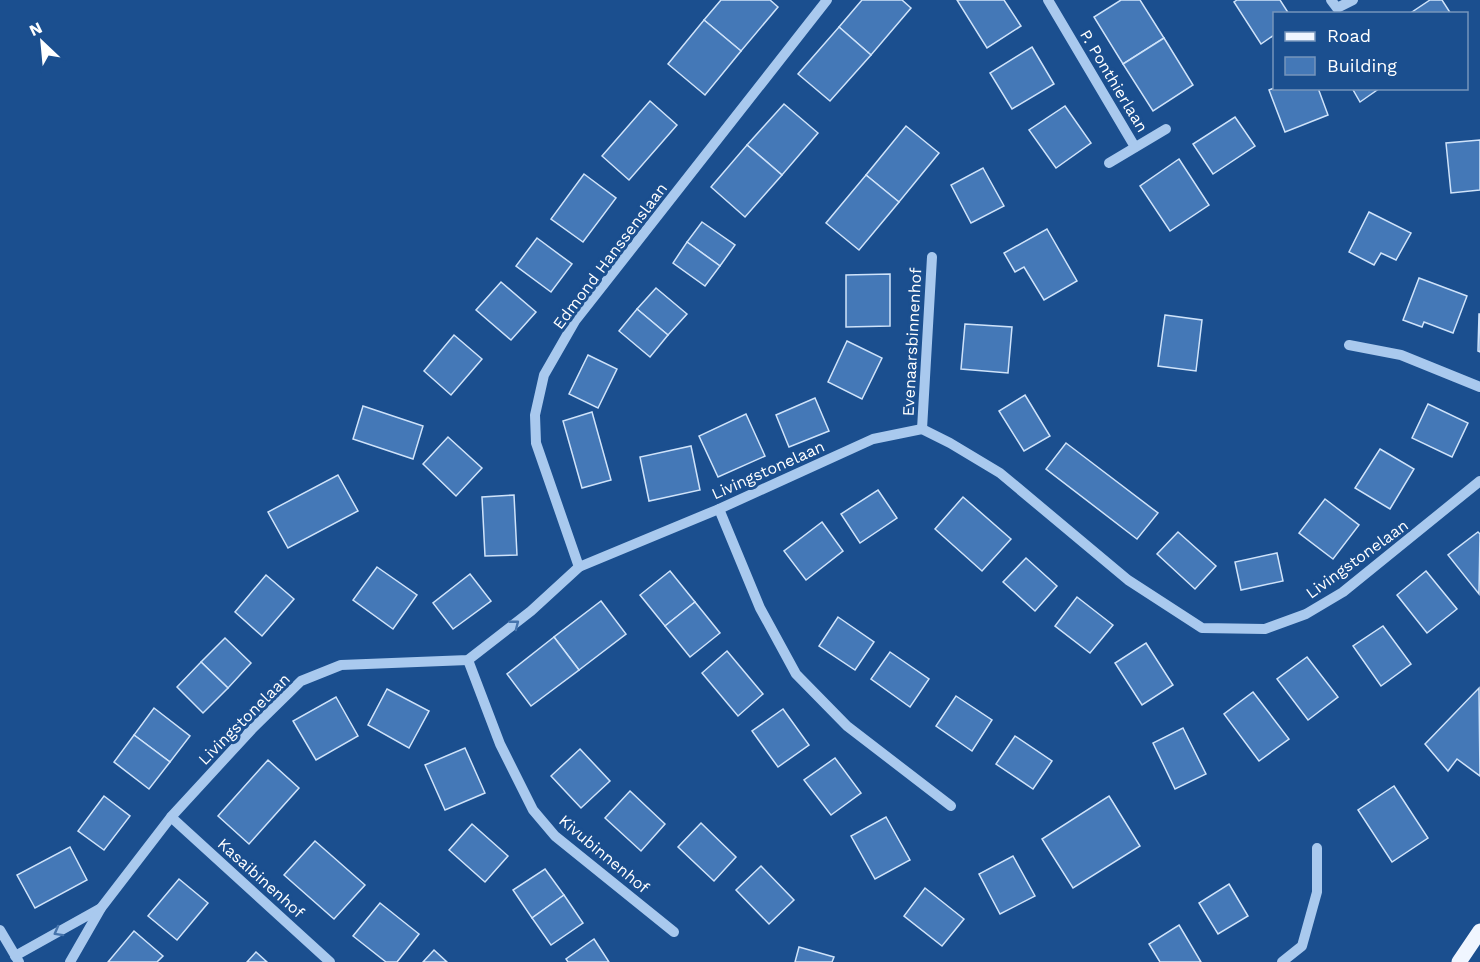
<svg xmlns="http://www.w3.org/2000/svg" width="1480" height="962" font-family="'Work Sans',sans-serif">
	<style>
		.building { fill: #4478b7; stroke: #cfe3fa; stroke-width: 1.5 }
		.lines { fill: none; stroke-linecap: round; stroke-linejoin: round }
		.minor { stroke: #a9c9ee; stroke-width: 10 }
		.major { stroke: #f0f6ff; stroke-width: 15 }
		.oneway { stroke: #4674ac }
		.labels { text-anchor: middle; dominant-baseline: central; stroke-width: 6; stroke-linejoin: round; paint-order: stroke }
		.street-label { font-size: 16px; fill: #fff; stroke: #1b4f8f }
	</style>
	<rect width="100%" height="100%" fill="#1b4f8f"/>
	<g class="building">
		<polygon points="721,0 770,0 778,7 741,51 704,20"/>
		<polygon points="862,0 902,0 911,8 871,55 839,27"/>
		<polygon points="957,0 1004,0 1021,26 987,48"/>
		<polygon points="1121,0 1140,0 1164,38 1123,64 1094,17"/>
		<polygon points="1237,0 1280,0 1289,14 1274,14 1274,35 1261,44 1234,2"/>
		<polygon points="1430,0 1442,0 1451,14 1409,14"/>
		<polygon points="704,20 741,51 705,95 668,64"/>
		<polygon points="839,27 871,55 830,101 798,74"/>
		<polygon points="1164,38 1193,85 1153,111 1123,64"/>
		<polygon points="1032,47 1054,84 1012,109 990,73"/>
		<polygon points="1274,88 1318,88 1328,115 1285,132 1269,90"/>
		<polygon points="1352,88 1380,88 1360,102"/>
		<polygon points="650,101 677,125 629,180 602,156"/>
		<polygon points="784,104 818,133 782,175 747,145"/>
		<polygon points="1065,106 1091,143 1056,168 1029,130"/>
		<polygon points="1235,117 1255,146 1213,174 1193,144"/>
		<polygon points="906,126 939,153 899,202 866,175"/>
		<polygon points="1480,140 1480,190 1451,193 1446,143"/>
		<polygon points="747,145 782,175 745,217 711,187"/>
		<polygon points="1179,159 1209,205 1170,231 1140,186"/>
		<polygon points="983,168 1004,206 971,223 951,185"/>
		<polygon points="584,174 616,198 583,242 551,219"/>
		<polygon points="866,175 899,202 859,250 826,223"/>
		<polygon points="1369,212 1411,233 1396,260 1381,253 1374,265 1349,252"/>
		<polygon points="702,222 735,245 720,266 687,242"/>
		<polygon points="1047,229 1077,281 1044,300 1024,267 1015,272 1004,253"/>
		<polygon points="537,238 572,264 551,292 516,266"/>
		<polygon points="687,242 720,266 705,286 673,263"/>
		<polygon points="890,274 890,326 846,327 846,275"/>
		<polygon points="1419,278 1467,296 1453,333 1424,322 1422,327 1403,320"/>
		<polygon points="501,282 536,312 511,340 476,310"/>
		<polygon points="656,288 687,314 668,335 637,309"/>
		<polygon points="637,309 668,335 650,357 619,331"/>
		<polygon points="1479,314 1480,314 1480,352 1478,351"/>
		<polygon points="1165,315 1202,320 1196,371 1158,366"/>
		<polygon points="965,324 1012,327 1008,373 961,369"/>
		<polygon points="454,335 482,359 451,395 424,371"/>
		<polygon points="847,341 882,358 862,399 828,382"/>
		<polygon points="588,355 617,369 598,408 569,394"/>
		<polygon points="1025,395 1050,436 1024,451 999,411"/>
		<polygon points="815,398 829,431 789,447 776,415"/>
		<polygon points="1428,404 1468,423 1452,457 1412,438"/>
		<polygon points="363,406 423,426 413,459 353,439"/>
		<polygon points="592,412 611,480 582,488 563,421"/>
		<polygon points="746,414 765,456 718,477 699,436"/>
		<polygon points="448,437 482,468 456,496 423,464"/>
		<polygon points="1066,443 1158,513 1137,539 1046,469"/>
		<polygon points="691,446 700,490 649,501 640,457"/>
		<polygon points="1380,449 1414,469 1390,509 1355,488"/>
		<polygon points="338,475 358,511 288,548 268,512"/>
		<polygon points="878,490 897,518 860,543 841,514"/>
		<polygon points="514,495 517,555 485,556 482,497"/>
		<polygon points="963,497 1011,539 982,571 935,529"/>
		<polygon points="1325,499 1359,525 1333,559 1299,533"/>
		<polygon points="822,522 843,551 806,580 784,551"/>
		<polygon points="1178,532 1216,566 1195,589 1157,554"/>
		<polygon points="1478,532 1480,534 1479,594 1448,555"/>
		<polygon points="1277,553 1283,581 1241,590 1235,562"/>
		<polygon points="1026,558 1057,586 1035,611 1003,582"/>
		<polygon points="377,567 417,595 393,629 353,600"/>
		<polygon points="670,571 695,602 665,626 640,595"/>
		<polygon points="1426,571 1457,609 1427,633 1397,595"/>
		<polygon points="470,574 491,601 453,629 433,603"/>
		<polygon points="266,575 294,599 262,636 235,612"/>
		<polygon points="1077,597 1113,625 1090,653 1055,626"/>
		<polygon points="601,601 626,634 579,670 554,637"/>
		<polygon points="695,602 720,633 690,657 665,626"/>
		<polygon points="838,617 874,642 855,670 819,646"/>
		<polygon points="1383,626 1411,664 1381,686 1353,646"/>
		<polygon points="554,637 579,670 531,706 507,674"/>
		<polygon points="225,638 251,663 228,688 201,662"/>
		<polygon points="1146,643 1173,685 1142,705 1115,663"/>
		<polygon points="727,651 763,694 738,716 702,673"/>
		<polygon points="890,652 929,679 910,707 871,679"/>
		<polygon points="1307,657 1338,697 1308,720 1277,679"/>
		<polygon points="201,662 228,688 203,713 177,687"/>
		<polygon points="1479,688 1480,776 1457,759 1448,771 1425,744"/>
		<polygon points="387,689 429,711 409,748 368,725"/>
		<polygon points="1253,692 1289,739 1259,761 1224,714"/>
		<polygon points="956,696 992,720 972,751 936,726"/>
		<polygon points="336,697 358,736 316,760 293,721"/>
		<polygon points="154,708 190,736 170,762 134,735"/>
		<polygon points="783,709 809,745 778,767 752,731"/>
		<polygon points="1183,728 1206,774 1175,789 1153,743"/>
		<polygon points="134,735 170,762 149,789 114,762"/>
		<polygon points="1015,736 1052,761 1033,789 996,764"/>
		<polygon points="465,748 485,793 445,810 425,765"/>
		<polygon points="580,749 610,781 581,808 551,776"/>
		<polygon points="835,758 861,793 831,815 804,780"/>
		<polygon points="268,760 299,788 249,844 218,816"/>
		<polygon points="1394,786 1428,838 1392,862 1358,810"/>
		<polygon points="630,791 665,824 641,851 605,818"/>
		<polygon points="104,796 130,816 104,850 78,831"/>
		<polygon points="1109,796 1140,846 1073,888 1042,839"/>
		<polygon points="886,817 910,860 875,879 851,836"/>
		<polygon points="701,823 736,857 714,881 678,847"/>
		<polygon points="472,824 508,856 485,882 449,850"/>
		<polygon points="315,841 365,885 334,919 284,875"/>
		<polygon points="70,847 87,880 35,908 17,875"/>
		<polygon points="1013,856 1035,896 1000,914 979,874"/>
		<polygon points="761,866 794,900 769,924 736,890"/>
		<polygon points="545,869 564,895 532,918 513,890"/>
		<polygon points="179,879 208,903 177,940 148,916"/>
		<polygon points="1229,884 1248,916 1218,934 1199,903"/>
		<polygon points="925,888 964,919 942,946 904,916"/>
		<polygon points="564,895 583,923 551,945 532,918"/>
		<polygon points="380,903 419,934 397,962 386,962 353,936"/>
		<polygon points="1179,925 1201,962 1160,962 1149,944"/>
		<polygon points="134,931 163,956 157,962 108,962"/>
		<polygon points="594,939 609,962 568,962 566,959"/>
		<polygon points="799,947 834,957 832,962 795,962"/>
		<polygon points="434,950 447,962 423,962"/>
		<polygon points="256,952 267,962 247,962"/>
	</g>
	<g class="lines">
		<g class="minor">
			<polyline points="1048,0 1135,147"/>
			<polyline points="1331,0 1337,8 1353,0"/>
			<polyline points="1109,163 1166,129"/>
			<polyline points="1349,345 1401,355 1480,387"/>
			<polyline points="922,429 932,257"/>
			<polyline points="719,509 760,608 796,674 847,726 951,806"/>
			<polyline points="579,567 536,443 535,415 544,375 575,321 827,0"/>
			<polyline points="468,660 500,744 533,810 555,836 674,932"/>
			<polyline points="171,817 330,962"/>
			<polyline points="0,930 19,962"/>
			<polyline points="15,956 101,908"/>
			<polyline points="70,962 101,908 171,817 252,729 301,681 341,665 468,660 531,611 579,567 719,509 873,439 922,429 950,443 1000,473 1128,580 1202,628 1265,629 1306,614 1343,592 1480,481"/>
			<polyline points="1282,962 1302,946 1317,892 1317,848"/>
		</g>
		<polyline class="major" points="1459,962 1480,931"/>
	</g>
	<defs><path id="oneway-chevron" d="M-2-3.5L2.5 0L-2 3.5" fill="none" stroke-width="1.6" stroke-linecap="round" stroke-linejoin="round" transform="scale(1.5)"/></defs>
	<g class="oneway">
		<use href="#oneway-chevron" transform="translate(515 624) rotate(-38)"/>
		<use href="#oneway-chevron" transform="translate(58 932) rotate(151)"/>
	</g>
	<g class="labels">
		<g class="street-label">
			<text transform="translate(1114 81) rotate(59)">P. Ponthierlaan</text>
			<text transform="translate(610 256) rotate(-53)">Edmond Hanssenslaan</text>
			<text transform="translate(912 342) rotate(-87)">Evenaarsbinnenhof</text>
			<text transform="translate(768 470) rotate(-24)">Livingstonelaan</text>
			<text transform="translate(1357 559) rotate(-36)">Livingstonelaan</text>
			<text transform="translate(244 719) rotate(-45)">Livingstonelaan</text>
			<text transform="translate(604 854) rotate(40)">Kivubinnenhof</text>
			<text transform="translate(261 878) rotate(42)">Kasaibinenhof</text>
		</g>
	</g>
	<rect x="1273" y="12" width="195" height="78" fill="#1b4f8f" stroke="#7695bc" stroke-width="1.5"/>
	<rect x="1285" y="32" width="30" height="9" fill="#f0f6ff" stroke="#7695bc" stroke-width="1.5"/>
	<text x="1327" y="42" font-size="18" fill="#ffffff">Road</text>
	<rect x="1285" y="57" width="30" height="18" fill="#4478b7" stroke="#7695bc" stroke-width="1.5"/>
	<text x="1327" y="72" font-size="18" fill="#ffffff">Building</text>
	<g transform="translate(42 42) rotate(334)" stroke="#1b4f8f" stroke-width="4.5" paint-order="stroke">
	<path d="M0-4.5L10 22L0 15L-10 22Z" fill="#ffffff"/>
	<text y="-9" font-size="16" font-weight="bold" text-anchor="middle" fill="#ffffff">N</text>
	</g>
</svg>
